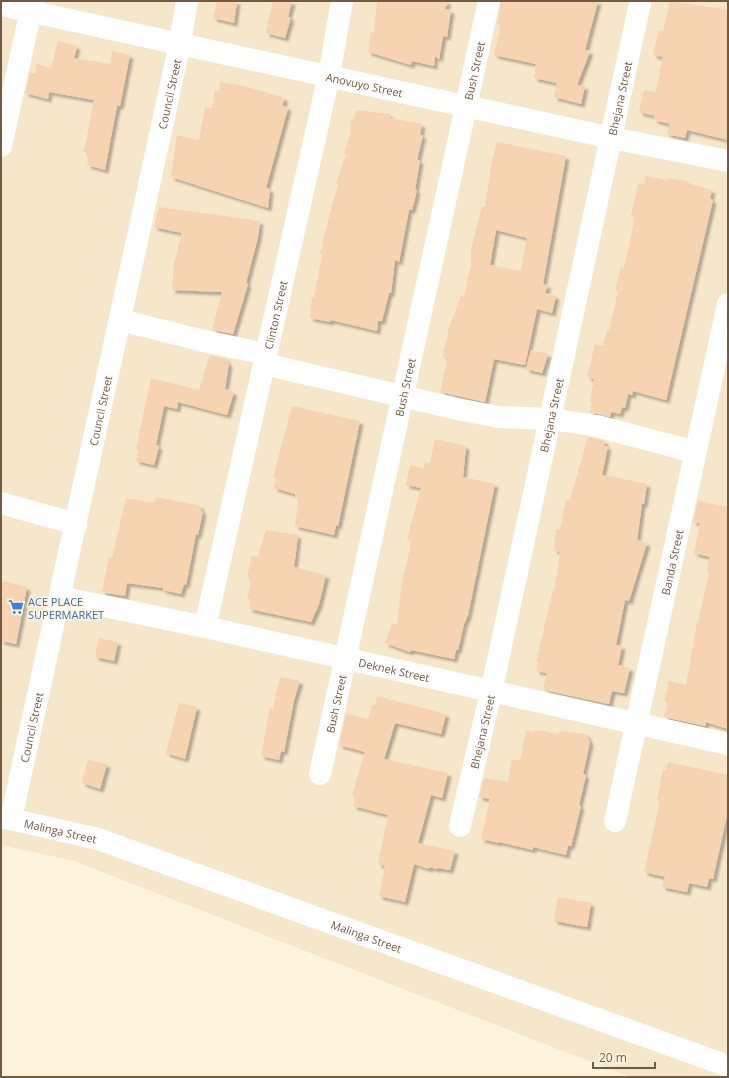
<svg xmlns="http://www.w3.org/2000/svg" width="729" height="1078" font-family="'Open Sans',sans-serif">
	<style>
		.residential { fill: #f6e6ca }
		.building { fill: #f6d3b1; fill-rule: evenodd; filter: url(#shadow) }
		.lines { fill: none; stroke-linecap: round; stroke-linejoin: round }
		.minor { stroke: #fff; stroke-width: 22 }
		.labels { text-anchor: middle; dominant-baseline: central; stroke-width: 3; stroke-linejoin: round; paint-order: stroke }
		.street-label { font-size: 11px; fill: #745a43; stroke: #fff7e4 }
		.shop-label { font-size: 11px; fill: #366cbe; stroke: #fff7e4; text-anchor: start }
	</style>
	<defs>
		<filter id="shadow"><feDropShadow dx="3.5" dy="3.5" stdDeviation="1" flood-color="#0004"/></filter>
	</defs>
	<rect width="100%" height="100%" fill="#fef4dc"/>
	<polygon class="residential" points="1,1 728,1 728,1077 630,1077 74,861 1,845"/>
	<g class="building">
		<polygon points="217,1 237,1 234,23 213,18"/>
		<polygon points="273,1 292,1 288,17 291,17 285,38 266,33"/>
		<polygon points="377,1 448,1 445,9 451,10 447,37 443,36 439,59 435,56 434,66 412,61 411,65 368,52 371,32 374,33"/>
		<polygon points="501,1 598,1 585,50 590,51 577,85 585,86 581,104 554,97 557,83 534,78 536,64 494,55 501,25 497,24"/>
		<polygon points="670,1 728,10 728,140 687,130 685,138 667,134 670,124 654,120 655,116 639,112 644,90 656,92 663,57 653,55 659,30 663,31"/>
		<polygon points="58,41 77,46 74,58 110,64 112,51 130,55 120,106 117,106 111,137 105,170 87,165 89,153 84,152 94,100 49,92 48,99 25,93 30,73 36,73 36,64 51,68"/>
		<polygon points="220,82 244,86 285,98 282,105 288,108 266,188 270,189 268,208 171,177 177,135 199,140 205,107 212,108 215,90 219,92"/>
		<polygon points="356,110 390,114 389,118 422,124 420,135 423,135 417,160 420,160 415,190 417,190 412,210 409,210 399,262 395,260 391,293 389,293 382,321 378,321 377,331 331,320 330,322 310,318 312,297 314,298 322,255 319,254 324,245 322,244 338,184 336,183 346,154 344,153 350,135 351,119 354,120"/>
		<path d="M497 142 566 156 543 284 548 285 545 293 556 296 552 313 537 309 525 365 494 359 485 402 440 392 448 358 443 357 449 327 461 296 464 297 471 264V250L482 206 485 207 492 160ZM496 230 527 238 521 271 490 265Z"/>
		<polygon points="646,176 667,180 667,178 687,181 687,183 712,190 710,199 713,200 666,400 633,391 632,395 628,394 625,408 622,407 620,414 611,412 610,417 590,412 592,402 590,402 594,379 587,377 595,344 603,346 607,331 609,331 618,291 615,290 621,267 624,268 633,227 634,216 631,216 638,183 644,184"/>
		<polygon points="159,207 260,221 258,237 246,283 248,284 233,334 212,330 222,292 172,290 174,263 182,233 154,227"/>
		<polygon points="531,350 548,354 542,373 526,369"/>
		<polygon points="210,355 227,359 226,362 229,363 225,389 234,392 227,415 178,402 177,409 164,406 156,445 159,446 154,465 136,461 138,450 136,449 151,378 199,390"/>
		<polygon points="292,406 360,421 338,526 336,525 334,535 295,526 299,498 295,497 295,494 274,488 277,478 273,477"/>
		<polygon points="588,437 605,441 604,446 608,446 602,475 647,484 644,504 642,504 637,540 647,543 629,601 625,600 616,645 622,646 618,665 630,668 624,693 612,691 609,704 543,690 547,673 536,671 538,662 536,662 553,590 554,591 560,552 554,550 556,530 560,530 566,499 570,500"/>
		<polygon points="435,439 466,446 463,477 495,484 468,615 464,624 458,650 456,650 454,659 411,650 410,652 385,643 392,623 397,625 402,583 410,549 411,540 407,539 421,488 406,485 410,465 424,468 425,462 430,463"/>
		<polygon points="156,497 201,506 200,510 203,511 198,535 196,534 186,585 184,584 181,594 163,590 163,588 127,583 125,596 102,592 109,557 112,558 126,498 154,503"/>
		<polygon points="698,501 728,507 728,729 706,722 705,726 664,717 668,702 664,701 669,681 686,685 697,622 698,622 709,572 707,571 710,557 694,553 700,523 693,522"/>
		<polygon points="266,530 298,535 294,567 326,575 319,604 311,622 249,609 251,599 247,598 252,578 247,577 252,556 258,557"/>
		<polygon points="1,581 27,587 16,644 1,641"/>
		<polygon points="99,638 118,642 114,661 95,657"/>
		<polygon points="280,677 300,681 294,700 284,752 281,751 279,760 261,756 270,708 273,709"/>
		<polygon points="377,696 446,714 441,734 395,723 384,759 448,773 442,798 431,795 418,843 455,851 450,870 438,868 437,869 429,867 429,869 414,864 405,902 379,896 385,866 378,864 388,815 353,806 355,797 352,796 365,752 339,745 346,714 368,719 372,705 375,705"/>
		<polygon points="179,703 197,707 185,759 166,753"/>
		<polygon points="526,730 534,732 535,730 559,734 559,731 586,734 590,742 583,774 586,775 579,805 581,806 571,846 568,846 566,855 533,847 533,850 499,842 499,843 481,839 490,799 479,797 484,778 508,782 512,759 520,761"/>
		<polygon points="88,760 107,764 100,789 82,783"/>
		<polygon points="668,762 728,775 728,811 713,879 709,878 707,887 689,883 687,892 662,887 665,877 644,872 660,801 657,800 663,769 666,771"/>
		<polygon points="558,897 591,903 587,927 554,921"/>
	</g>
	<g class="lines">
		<g class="minor">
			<path id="s1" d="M1 5 612 138 728 161"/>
			<polyline points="1,146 33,1"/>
			<polyline points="120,320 204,341 266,354"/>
			<polyline points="264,364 462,410 499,417 551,419 597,426 695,452"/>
			<polyline points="1,503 76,524"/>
			<path id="s2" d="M60 597 205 627 728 744"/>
			<path id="s3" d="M205 627 329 75 342 1"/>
			<path id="s4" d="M320 774 489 1"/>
			<path id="s5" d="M1 817 98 839 728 1066"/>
			<path id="s6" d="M11 819 180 43 187 1"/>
			<path id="s7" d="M615 821 728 304"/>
			<path id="s8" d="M460 826 491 692 640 3"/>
		</g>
	</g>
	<defs>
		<symbol id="supermarket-bare" viewBox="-9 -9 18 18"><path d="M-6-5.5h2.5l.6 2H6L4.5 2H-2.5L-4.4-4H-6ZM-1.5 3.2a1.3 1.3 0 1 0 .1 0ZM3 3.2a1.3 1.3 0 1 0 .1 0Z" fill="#3f7fe0" stroke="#fff7e4" stroke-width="2.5" paint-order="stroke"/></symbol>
	</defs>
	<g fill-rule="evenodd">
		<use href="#supermarket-bare" x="5" y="596" width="22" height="22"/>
	</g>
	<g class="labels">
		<g class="street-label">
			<text stroke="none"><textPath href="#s4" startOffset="720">Bush Street</textPath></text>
			<text stroke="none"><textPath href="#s1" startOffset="372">Anovuyo Street</textPath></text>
			<text stroke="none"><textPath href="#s6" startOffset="742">Council Street</textPath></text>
			<text stroke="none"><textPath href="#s8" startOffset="745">Bhejana Street</textPath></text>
			<text stroke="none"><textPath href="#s3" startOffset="320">Clinton Street</textPath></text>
			<text stroke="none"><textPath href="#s4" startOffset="396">Bush Street</textPath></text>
			<text stroke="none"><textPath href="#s6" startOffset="418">Council Street</textPath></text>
			<text stroke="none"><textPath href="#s8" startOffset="421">Bhejana Street</textPath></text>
			<text stroke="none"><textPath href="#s7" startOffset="265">Banda Street</textPath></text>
			<text stroke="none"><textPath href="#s2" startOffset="342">Deknek Street</textPath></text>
			<text stroke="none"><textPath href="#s4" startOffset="72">Bush Street</textPath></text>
			<text stroke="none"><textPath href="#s6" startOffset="94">Council Street</textPath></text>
			<text stroke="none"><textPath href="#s8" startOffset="97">Bhejana Street</textPath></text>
			<text stroke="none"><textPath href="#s5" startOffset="61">Malinga Street</textPath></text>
			<text stroke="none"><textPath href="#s5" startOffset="385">Malinga Street</textPath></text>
		</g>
		<g class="shop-label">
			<text x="28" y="601">ACE PLACE<tspan x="28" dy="13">SUPERMARKET</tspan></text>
		</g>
	</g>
	<rect width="729" height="1078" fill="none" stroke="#745a43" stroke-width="4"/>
	<path d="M593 1062v6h62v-6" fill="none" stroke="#745a43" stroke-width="2"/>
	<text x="599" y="1062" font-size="12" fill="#745a43" stroke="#fff7e4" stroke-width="3" paint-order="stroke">20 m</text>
</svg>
